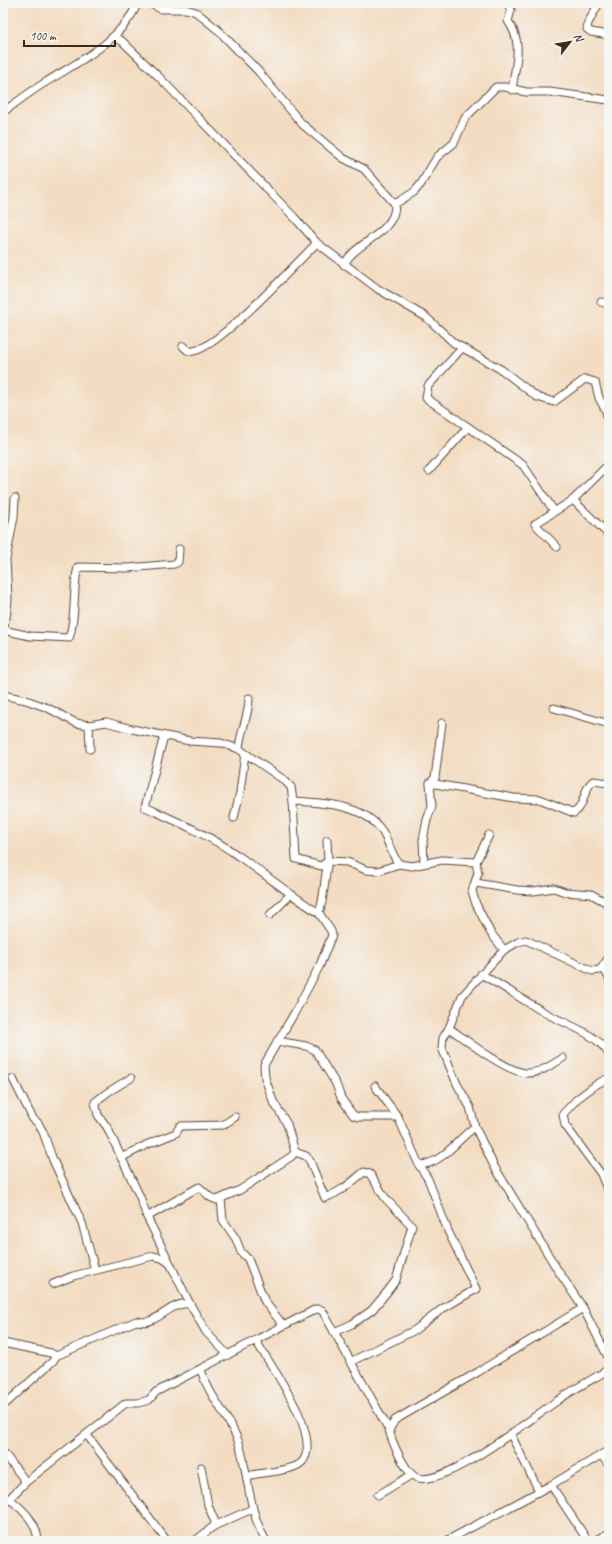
<svg xmlns="http://www.w3.org/2000/svg" width="612" height="1544" font-family="Caveat,sans-serif">
	<style>
		.lines { fill: none; stroke-linecap: round; stroke-linejoin: round }
		.street-casing { stroke: #574536; stroke-width: 9 }
		.street { stroke: #fff; stroke-width: 7 }
	</style>
	<rect width="100%" height="100%" fill="#f6f6f2"/>
	<filter id="ink" filterUnits="userSpaceOnUse"><feTurbulence type="fractalNoise" baseFrequency=".025" numOctaves="2"/><feDisplacementMap in="SourceGraphic" scale="8" xChannelSelector="R" yChannelSelector="G"/><feConvolveMatrix kernelMatrix="1 2 1 2 8 2 1 2 1" color-interpolation-filters="sRGB"/></filter>
	<filter id="wash" filterUnits="userSpaceOnUse"><feTurbulence type="fractalNoise" baseFrequency=".012" numOctaves="4" result="noise"/><feDisplacementMap in="SourceGraphic" scale="16" xChannelSelector="R" yChannelSelector="G"/><feGaussianBlur stdDeviation="0.9" result="paint"/><feColorMatrix in="noise" values="0 0 0 0 0 0 0 0 0 0 0 0 0 0 0 0 0 1.4 0 .05"/><feComposite in="paint" operator="in"/></filter>
	<g filter="url(#wash)">
		<rect width="100%" height="100%" fill="#f3dcc1"/>
	</g>
	<g filter="url(#ink)">
		<g class="lines">
			<defs>
				<g id="street">
					<path d="M149 3 161 9H186L196 12 218 30 258 71 302 124 343 158 364 169 395 204C396 234 355 241 344 265"/>
					<path d="M507 3 511 10 508 21C524 43 515 65 512 90"/>
					<polyline points="599,3 588,23 587,29 591,32 609,35"/>
					<polyline points="113,37 122,41 159,77 294,217 317,243 378,289 426,317 454,343 502,370 537,397 554,402 585,379 595,382 599,398 606,411 609,430"/>
					<path d="M3 112C17 102 31 91 46 82 81 60 120 42 138 3"/>
					<polyline points="395,204 414,192 421,184 437,157 454,143 465,118 496,87 505,87 526,92 549,92 609,100"/>
					<polyline points="601,302 609,304"/>
					<path d="M183 346C186 349 188 352 193 351 218 349 295 264 317 243"/>
					<polyline points="468,427 523,465 554,511"/>
					<polyline points="429,471 468,427 426,398 428,386 462,348"/>
					<polyline points="573,500 609,535"/>
					<polyline points="557,547 535,524 573,500 609,464"/>
					<polyline points="3,627 6,618 8,599 6,559 14,517 15,498"/>
					<path d="M3 630 30 636 69 638C77 615 72 590 78 567L128 568 174 564 178 562 179 549"/>
					<path d="M3 695 26 700 48 708 76 723 89 725 106 722 132 729 190 741 221 743 239 749 284 780 291 787 293 801 296 859 321 866 328 861C324 879 325 896 319 913 290 895 265 874 237 855 209 835 176 821 145 807L164 736"/>
					<polyline points="554,708 609,724"/>
					<polyline points="89,725 90,749"/>
					<path d="M239 749C240 731 249 717 249 698"/>
					<path d="M430 783 514 798 540 799 574 813C586 805 582 790 593 781L609 783"/>
					<path d="M293 801C323 803 364 804 382 831 389 842 391 854 399 864"/>
					<polyline points="234,818 240,792 245,754"/>
					<polyline points="327,840 328,861 347,862 366,870 378,871 399,864 412,866 442,860 476,862 478,873 472,891 476,904 490,932 504,950"/>
					<polyline points="476,862 489,835"/>
					<polyline points="424,863 423,840 427,820 432,806 430,783 435,778 442,723"/>
					<polyline points="476,883 517,890 533,891 554,888 565,892 591,894 609,904"/>
					<polyline points="270,915 290,895"/>
					<polyline points="609,957 600,970 592,971 526,940 518,942 504,950 462,996 449,1028 443,1038 442,1048 457,1084 470,1107 475,1127 494,1166 557,1269 583,1308 609,1359"/>
					<polyline points="603,967 609,978"/>
					<path d="M481 974C502 986 522 999 542 1011 563 1024 596 1032 609 1054"/>
					<path d="M449 1028C466 1040 507 1072 526 1073 539 1074 553 1064 563 1058"/>
					<polyline points="277,1041 306,1046 315,1050 336,1084 341,1098 353,1115 358,1117 398,1117"/>
					<polyline points="131,1078 108,1092 95,1102 98,1115 107,1127 140,1197 147,1217 190,1304 206,1332 228,1355"/>
					<polyline points="609,1078 597,1084 577,1099 563,1114 565,1125 601,1174 609,1194"/>
					<polyline points="13,1079 33,1119 38,1123 43,1132 53,1160 82,1223 95,1270"/>
					<path d="M295 1152 306 1156 310 1161 325 1198C344 1190 349 1184 364 1172L370 1174 386 1199 412 1226 396 1280 387 1292 372 1310 352 1324 334 1332"/>
					<polyline points="121,1158 146,1145 176,1133 180,1126 223,1125 235,1117"/>
					<path d="M419 1165C443 1164 457 1139 475 1127"/>
					<polyline points="221,1199 223,1220 236,1239 241,1252 248,1259 265,1302 283,1325"/>
					<polyline points="147,1217 199,1187 210,1197 217,1200 240,1190 292,1156 295,1152 287,1124 273,1101 265,1078 264,1065 295,1012 320,965 332,935 331,931 319,913"/>
					<polyline points="53,1284 73,1276 153,1256 162,1258 169,1263"/>
					<polyline points="3,1343 51,1353 56,1356"/>
					<polyline points="350,1362 415,1330 442,1309 476,1289 448,1231 428,1179 419,1165 398,1117 375,1086"/>
					<path d="M201 1369C208 1396 230 1417 239 1443 249 1476 248 1511 266 1541"/>
					<path d="M3 1406 53 1361 56 1356 136 1321C140 1321 145 1323 149 1321 163 1317 174 1301 190 1304"/>
					<polyline points="389,1430 395,1420 478,1372 583,1308"/>
					<polyline points="87,1435 167,1541"/>
					<polyline points="511,1435 539,1491"/>
					<polyline points="3,1452 26,1482"/>
					<polyline points="601,1455 609,1465"/>
					<polyline points="201,1467 208,1505 215,1522 214,1526"/>
					<path d="M247 1479 252 1475C264 1472 294 1471 302 1462 324 1437 270 1365 256 1341"/>
					<polyline points="551,1485 588,1541"/>
					<polyline points="378,1495 411,1475"/>
					<path d="M10 1499C24 1511 37 1522 38 1541"/>
					<path d="M3 1505 26 1482 126 1403H138L149 1400 156 1392 173 1383 316 1309 322 1310 389 1430C392 1442 406 1475 418 1478 447 1486 531 1418 557 1401 573 1389 592 1380 609 1369"/>
					<polyline points="195,1541 214,1526 252,1509"/>
					<polyline points="446,1541 551,1485 609,1450"/>
					<polyline points="594,1541 609,1533"/>
				</g>
			</defs>
			<use href="#street" class="street-casing"/>
			<use href="#street" class="street"/>
		</g>
	</g>
	<rect width="612" height="1544" fill="none" stroke="#f6f6f2" stroke-width="16"/>
	<g transform="translate(570 42) rotate(59)" stroke="#f6f6f2" stroke-width="3" paint-order="stroke">
	<path d="M0-3L7 15L0 10L-7 15Z" fill="#3b2a1e"/>
	<text y="-6" font-size="11" font-weight="bold" text-anchor="middle" fill="#3b2a1e">N</text>
	</g>
	<path d="M24 40v6h91v-6" fill="none" stroke="#3b2a1e" stroke-width="2"/>
	<text x="30" y="40" font-size="12" fill="#3b2a1e" stroke="#f6f6f2" stroke-width="3" paint-order="stroke">100 m</text>
</svg>
